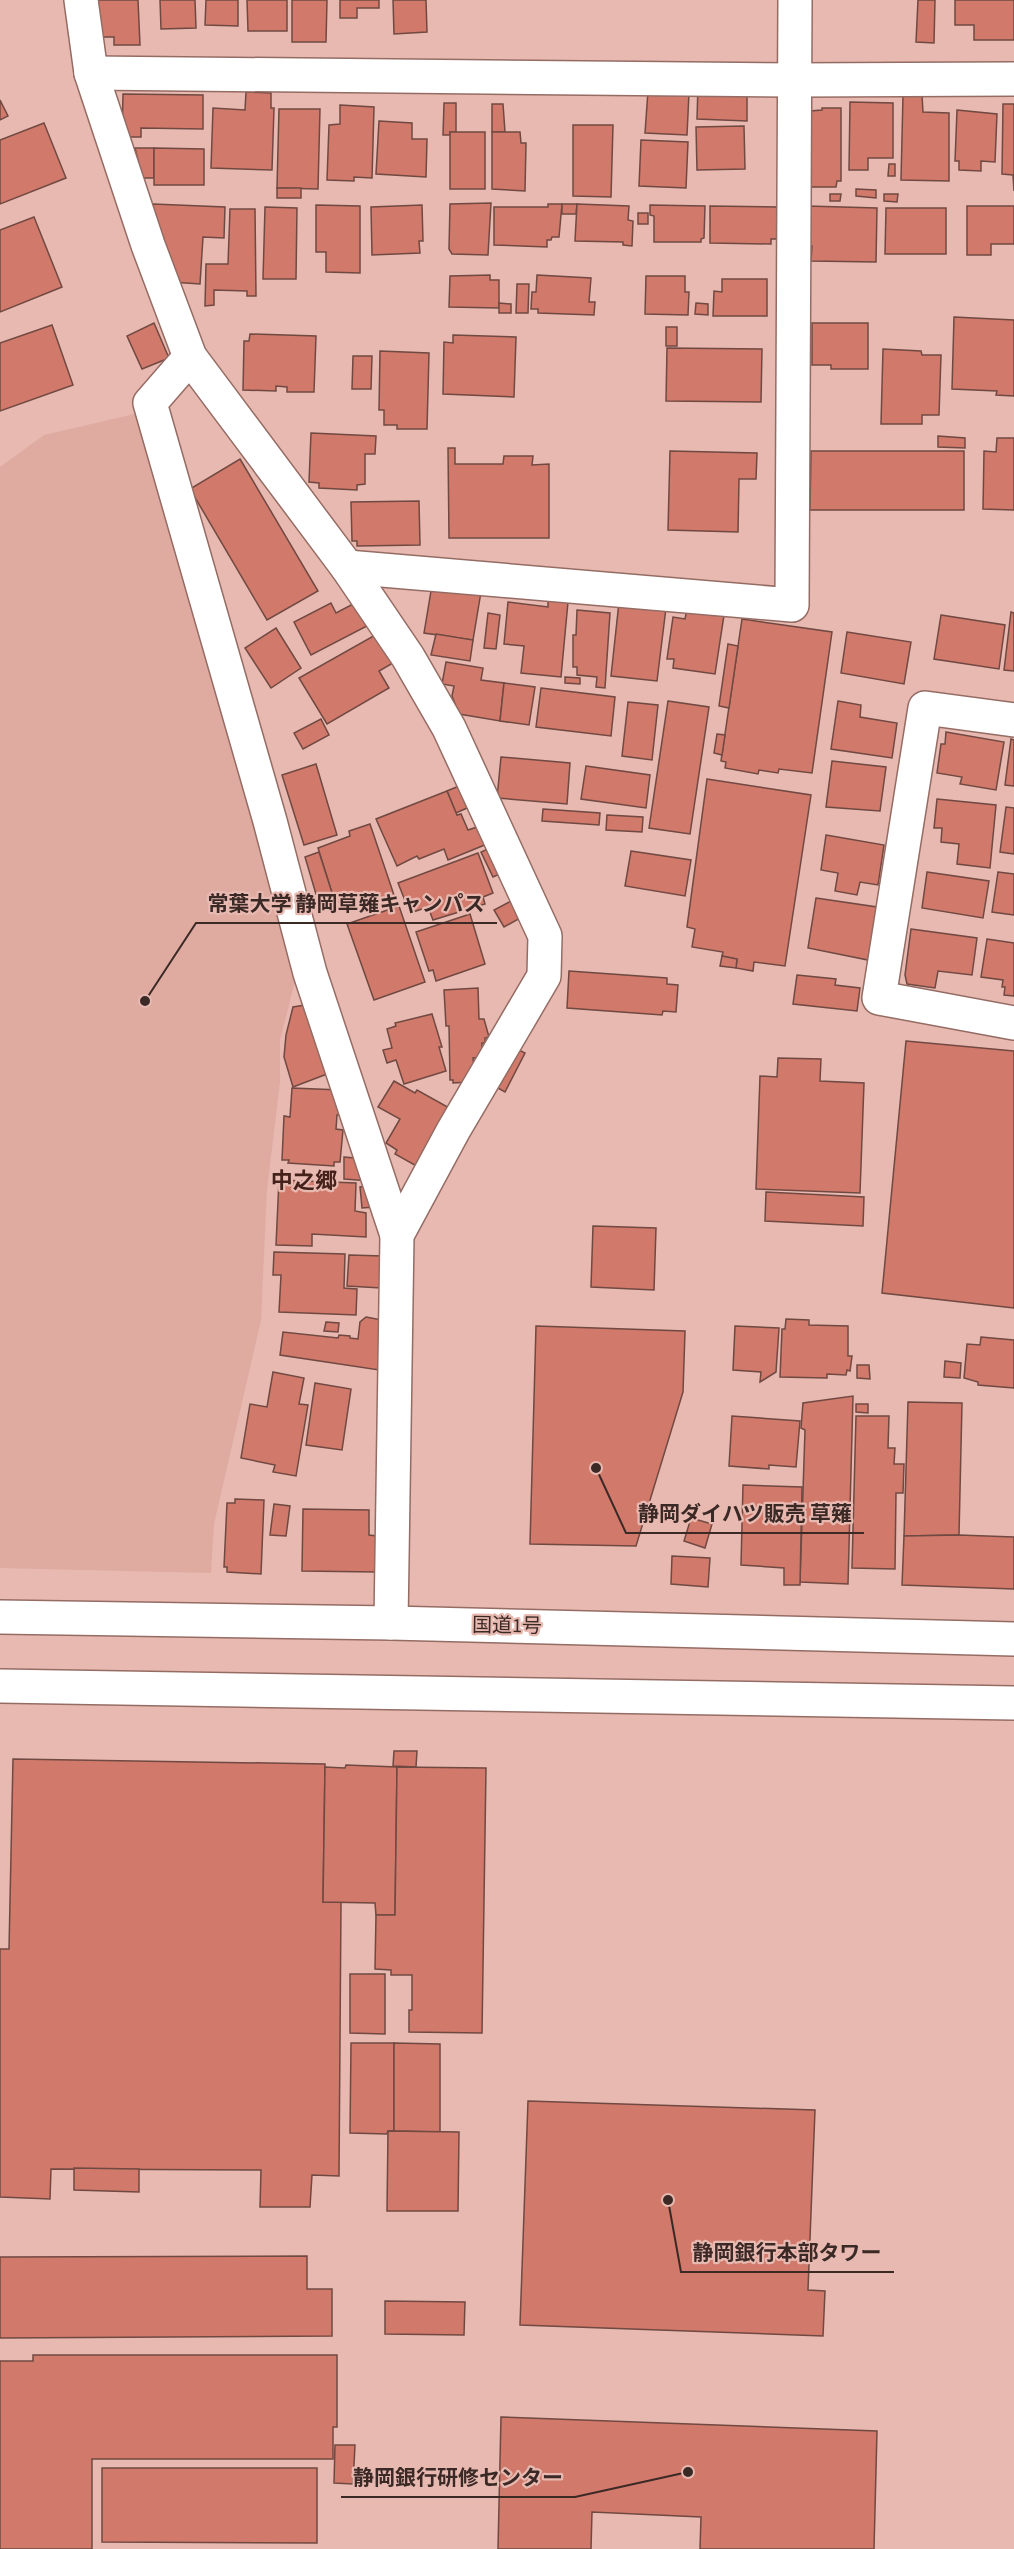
<svg xmlns="http://www.w3.org/2000/svg" width="1014" height="2549" font-family="'Source Sans 3','Noto Sans JP',sans-serif">
	<style>
		.built { fill: #dfaaa0 }
		.building { fill: #d1796a; stroke: #704942; stroke-width: 1.5 }
		.lines { fill: none; stroke-linecap: round; stroke-linejoin: round }
		.minor-casing { stroke: #956c64; stroke-width: 36 }
		.highway-casing { stroke: #956c64; stroke-width: 36 }
		.minor { stroke: #fff; stroke-width: 33 }
		.highway { stroke: #fff; stroke-width: 33 }
		.labels { text-anchor: middle; dominant-baseline: central; stroke-width: 4.5; stroke-linejoin: round; paint-order: stroke }
		.street-label { font-size: 20px; fill: #3b2926; stroke: #e7b9b0 }
		.quarter-label { font-size: 22px; font-weight: bold; fill: #44211b; stroke: #e7b9b0 }
		.leader { fill: none; stroke: #3b2926; stroke-width: 2 }
		.callout-dot { fill: #3b2926; stroke: #e7b9b0; stroke-width: 2 }
		.callout-label { font-size: 21px; text-anchor: middle; font-weight: bold; fill: #3b2926; stroke: #e7b9b0; stroke-width: 4.5; stroke-linejoin: round; paint-order: stroke }
	</style>
	<rect width="100%" height="100%" fill="#e7b9b0"/>
	<polygon class="built" points="139,413 300,962 280,1040 280,1082 267,1190 261,1320 214,1524 211,1573 0,1568 0,467 44,435"/>
	<g class="building">
		<polygon points="96,0 138,0 140,45 114,45 114,37 97,37"/>
		<polygon points="160,0 195,0 196,28 161,29"/>
		<polygon points="206,0 238,0 238,26 205,25"/>
		<polygon points="247,0 287,0 287,31 248,31"/>
		<polygon points="292,0 327,0 326,42 292,42"/>
		<polygon points="340,0 379,0 379,8 357,8 357,18 340,18"/>
		<polygon points="393,0 426,0 427,32 394,34"/>
		<polygon points="918,0 935,0 934,43 916,42"/>
		<polygon points="955,0 1014,0 1014,40 974,40 974,25 955,25"/>
		<polygon points="698,85 747,86 747,121 697,119"/>
		<polygon points="648,91 689,93 687,135 645,133"/>
		<polygon points="246,92 271,93 271,108 274,108 272,170 211,168 213,108 245,110"/>
		<polygon points="123,94 203,95 203,129 141,128 141,137 122,137"/>
		<polygon points="903,95 922,95 923,112 949,113 949,181 901,180"/>
		<polygon points="0,100 8,116 0,120"/>
		<polygon points="850,102 893,103 893,158 868,158 868,170 849,170"/>
		<polygon points="444,103 456,103 456,132 450,132 450,135 443,135"/>
		<polygon points="492,104 503,104 505,132 492,132"/>
		<polygon points="1003,104 1014,104 1014,191 1013,175 1002,174"/>
		<polygon points="340,105 374,107 372,178 354,177 354,181 327,180 329,125 340,124"/>
		<polygon points="822,108 841,108 841,181 837,181 836,187 810,187 810,111 822,110"/>
		<polygon points="279,109 320,109 318,189 277,188"/>
		<polygon points="957,110 997,114 995,162 981,161 981,171 959,170 959,161 955,161"/>
		<polygon points="379,121 412,123 412,139 427,139 426,177 376,174"/>
		<polygon points="44,123 66,178 0,204 0,140"/>
		<polygon points="573,125 613,125 611,197 573,196"/>
		<polygon points="744,126 745,169 697,170 696,127"/>
		<rect x="450" y="132" width="35" height="57"/>
		<polygon points="492,132 520,132 521,143 526,143 525,191 492,189"/>
		<polygon points="641,140 688,142 686,188 639,186"/>
		<polygon points="135,148 154,148 154,178 142,178"/>
		<polygon points="154,148 204,149 204,185 154,185"/>
		<polygon points="889,164 895,164 895,176 888,176"/>
		<rect x="277" y="188" width="24" height="10"/>
		<polygon points="856,189 876,190 876,198 856,196"/>
		<polygon points="830,194 841,194 840,201 830,201"/>
		<polygon points="884,194 898,194 897,202 884,201"/>
		<polygon points="491,203 488,255 452,254 449,249 450,204"/>
		<polygon points="153,204 225,207 224,238 203,237 200,284 171,282 152,235"/>
		<polygon points="548,204 562,204 559,237 552,237 551,240 547,240 547,247 494,245 494,207 548,207"/>
		<polygon points="562,204 577,204 576,214 562,214"/>
		<polygon points="577,204 629,206 628,220 633,221 632,246 623,245 623,242 575,241"/>
		<polygon points="316,205 360,206 360,273 326,272 326,252 316,252"/>
		<polygon points="422,205 423,241 419,241 420,253 372,255 371,207"/>
		<polygon points="650,205 705,206 704,238 701,239 701,242 654,242 654,216 650,215"/>
		<polygon points="710,206 778,207 777,239 771,239 771,244 710,243"/>
		<polygon points="807,206 877,208 876,262 811,261 812,246 806,246"/>
		<polygon points="967,206 1014,206 1014,244 991,244 991,255 967,255"/>
		<polygon points="265,207 297,208 296,279 263,279"/>
		<polygon points="886,208 946,208 946,254 885,254"/>
		<polygon points="230,209 255,209 256,296 247,296 247,291 214,290 214,305 205,306 206,264 228,264"/>
		<rect x="638" y="213" width="10" height="11"/>
		<polygon points="34,217 62,287 0,312 0,230"/>
		<polygon points="490,275 490,280 499,280 499,308 449,307 450,276"/>
		<polygon points="537,275 591,278 589,302 595,302 594,315 538,313 538,309 531,309 532,292 536,292"/>
		<polygon points="646,276 685,276 685,292 689,292 688,315 645,314"/>
		<polygon points="722,279 767,279 767,316 713,316 714,291 722,292"/>
		<polygon points="517,284 529,284 528,313 516,313"/>
		<polygon points="499,303 511,304 511,313 499,313"/>
		<polygon points="696,303 708,304 708,315 695,314"/>
		<polygon points="954,317 1014,320 1014,396 996,395 997,391 952,389"/>
		<polygon points="154,323 169,358 142,369 127,336"/>
		<polygon points="812,323 868,323 868,369 831,369 831,365 812,365"/>
		<polygon points="52,325 73,385 0,411 0,343"/>
		<rect x="666" y="327" width="11" height="19"/>
		<polygon points="250,334 316,336 314,392 287,392 287,387 276,386 276,391 243,390 244,341 249,341"/>
		<polygon points="453,335 516,337 514,397 443,394 444,342 453,343"/>
		<polygon points="667,348 762,349 761,402 666,401"/>
		<polygon points="883,349 921,351 922,355 941,355 939,415 922,415 922,424 881,424"/>
		<polygon points="380,351 429,353 427,429 397,429 397,425 384,425 384,410 379,410"/>
		<polygon points="353,356 372,356 371,389 352,389"/>
		<polygon points="311,433 376,436 375,454 365,454 365,484 357,485 357,490 319,488 319,483 309,482"/>
		<polygon points="938,436 965,438 965,448 938,447"/>
		<polygon points="997,438 1014,438 1014,510 983,509 984,451 996,452"/>
		<polygon points="448,448 455,448 455,464 503,464 504,456 533,456 532,465 549,464 549,538 449,538"/>
		<polygon points="670,451 757,453 756,479 739,479 738,532 668,530"/>
		<polygon points="811,451 964,451 964,510 810,510"/>
		<polygon points="240,459 318,591 267,620 190,489"/>
		<polygon points="419,501 420,545 357,546 357,541 352,541 351,502"/>
		<polygon points="433,579 482,586 473,640 424,633"/>
		<polygon points="548,601 568,602 561,677 521,673 524,646 504,644 508,602 548,607"/>
		<polygon points="619,602 666,608 657,681 611,676"/>
		<polygon points="331,603 336,613 355,603 367,626 311,655 294,622"/>
		<polygon points="687,609 724,615 715,674 673,668 674,659 667,659 673,617 685,619"/>
		<polygon points="577,610 610,613 605,688 596,687 597,677 577,675 577,667 573,667 573,635 576,635"/>
		<polygon points="1011,612 1014,613 1014,671 1004,670"/>
		<polygon points="488,613 500,615 496,649 484,648"/>
		<polygon points="941,615 1005,625 999,669 934,659"/>
		<polygon points="742,619 832,632 812,773 779,769 778,773 759,770 758,774 725,768 726,762 721,761"/>
		<polygon points="276,628 301,668 271,688 245,648"/>
		<polygon points="847,632 911,642 904,684 841,673"/>
		<polygon points="377,634 393,663 379,671 389,688 327,724 299,678"/>
		<polygon points="436,634 473,640 470,661 431,655"/>
		<polygon points="728,644 738,646 729,708 719,706"/>
		<polygon points="446,662 483,668 481,680 504,683 500,721 459,714 452,696 454,686 442,684"/>
		<polygon points="565,677 580,678 580,684 565,683"/>
		<polygon points="504,683 535,687 529,725 500,721"/>
		<polygon points="541,688 615,697 611,736 536,727"/>
		<polygon points="668,701 709,707 690,834 649,828"/>
		<polygon points="838,701 861,705 860,717 897,723 892,758 831,749"/>
		<polygon points="628,702 658,705 652,760 622,756"/>
		<polygon points="321,719 329,735 303,749 294,733"/>
		<polygon points="946,732 1004,742 996,790 960,784 962,777 937,773 941,744 945,744"/>
		<polygon points="717,734 725,735 722,755 714,753"/>
		<polygon points="1011,739 1014,740 1014,786 1005,785"/>
		<polygon points="501,757 570,763 567,804 497,798"/>
		<polygon points="832,761 886,767 880,811 826,807"/>
		<polygon points="316,764 337,835 304,845 282,775"/>
		<polygon points="586,766 650,775 646,808 581,799"/>
		<polygon points="707,779 811,795 785,966 754,962 753,971 736,968 737,959 722,956 723,952 692,947 695,929 687,927"/>
		<polygon points="459,786 467,808 456,813 447,791"/>
		<polygon points="447,791 457,815 461,814 468,830 480,826 487,844 448,860 444,849 419,859 417,856 397,866 376,819"/>
		<polygon points="937,799 996,805 990,868 957,864 959,844 941,842 942,828 934,828"/>
		<polygon points="1006,807 1014,808 1014,854 1000,852"/>
		<polygon points="543,809 600,813 599,825 542,821"/>
		<polygon points="607,815 643,817 642,832 606,830"/>
		<polygon points="370,824 394,895 368,905 363,892 333,904 331,896 333,896 318,848 350,836 349,831"/>
		<polygon points="826,835 884,845 878,885 860,882 857,895 835,891 838,873 821,870"/>
		<polygon points="490,848 502,873 493,877 481,852"/>
		<polygon points="631,851 691,860 685,896 625,886"/>
		<polygon points="319,852 333,896 318,901 305,857"/>
		<polygon points="478,853 493,893 483,897 485,904 433,920 428,907 410,913 398,883"/>
		<polygon points="927,872 989,881 983,918 922,908"/>
		<polygon points="998,872 1014,874 1014,915 992,912"/>
		<polygon points="816,898 877,907 868,960 808,948"/>
		<polygon points="513,900 522,917 504,927 494,910"/>
		<polygon points="399,906 425,982 374,1000 347,924"/>
		<polygon points="470,914 485,964 436,981 433,970 429,971 416,932"/>
		<polygon points="911,929 977,938 972,975 938,971 935,988 907,984 905,975"/>
		<polygon points="987,939 1014,943 1014,996 1004,995 1005,987 1002,987 1003,980 981,977"/>
		<polygon points="722,956 737,959 736,968 720,966"/>
		<polygon points="569,971 667,978 667,984 678,985 676,1012 663,1011 662,1015 567,1008"/>
		<polygon points="797,975 836,979 835,985 860,988 857,1011 793,1004"/>
		<polygon points="478,988 479,1019 484,1019 489,1037 485,1038 485,1043 482,1043 482,1057 473,1058 475,1075 469,1082 453,1083 453,1080 450,1080 449,1026 446,1026 444,990"/>
		<polygon points="311,1004 335,1071 293,1087 284,1057 286,1035 293,1007"/>
		<polygon points="432,1014 442,1047 439,1047 446,1071 404,1084 396,1060 387,1063 383,1050 392,1048 387,1029 396,1026 395,1023"/>
		<polygon points="906,1041 1014,1051 1014,1308 882,1293"/>
		<polygon points="515,1048 525,1053 505,1092 496,1087"/>
		<polygon points="778,1058 821,1059 820,1081 864,1083 860,1193 756,1189 760,1076 777,1077"/>
		<polygon points="394,1081 415,1093 417,1090 453,1110 420,1168 395,1154 397,1150 386,1143 400,1119 378,1107"/>
		<polygon points="292,1088 340,1090 340,1115 337,1115 336,1129 343,1130 340,1162 334,1162 334,1166 288,1163 289,1160 282,1160 284,1116 290,1117"/>
		<polygon points="344,1157 365,1159 370,1181 344,1179"/>
		<polygon points="279,1180 356,1183 355,1211 366,1213 366,1237 312,1234 312,1246 276,1245"/>
		<polygon points="372,1186 375,1207 362,1208 360,1187"/>
		<polygon points="766,1192 864,1197 863,1226 765,1221"/>
		<polygon points="593,1226 656,1228 654,1290 591,1287"/>
		<polygon points="274,1252 345,1254 344,1288 357,1289 356,1315 279,1312 281,1275 273,1275"/>
		<polygon points="349,1255 383,1256 381,1288 347,1286"/>
		<polygon points="366,1317 382,1320 379,1345 382,1346 379,1370 280,1355 283,1332 338,1338 339,1335 350,1336 350,1338 358,1339 360,1322"/>
		<polygon points="786,1319 809,1320 809,1325 848,1326 848,1356 852,1356 850,1371 847,1370 846,1375 827,1374 827,1378 780,1377 782,1329 785,1329"/>
		<polygon points="326,1322 339,1323 338,1332 324,1331"/>
		<polygon points="536,1326 685,1331 683,1392 636,1546 530,1544"/>
		<polygon points="735,1326 779,1328 776,1372 760,1382 761,1372 733,1370"/>
		<polygon points="981,1337 1014,1340 1014,1388 978,1385 978,1382 964,1378 967,1344 980,1345"/>
		<polygon points="945,1361 961,1363 960,1378 944,1377"/>
		<polygon points="857,1365 869,1365 870,1379 857,1378"/>
		<polygon points="273,1372 304,1378 299,1404 308,1405 296,1476 273,1472 275,1465 241,1458 250,1404 267,1407"/>
		<polygon points="315,1383 351,1389 342,1450 306,1445"/>
		<polygon points="853,1396 848,1584 800,1582 805,1430 801,1428 803,1403"/>
		<polygon points="908,1402 962,1403 959,1535 904,1536"/>
		<polygon points="856,1404 868,1404 868,1413 856,1412"/>
		<polygon points="732,1416 800,1421 796,1467 769,1465 769,1469 729,1466"/>
		<polygon points="856,1416 889,1416 888,1448 895,1448 894,1464 904,1464 903,1493 896,1493 895,1569 852,1568"/>
		<polygon points="743,1485 802,1487 800,1585 784,1585 784,1568 741,1565"/>
		<polygon points="235,1499 264,1500 261,1574 227,1572 227,1567 224,1567 227,1503 235,1503"/>
		<polygon points="274,1504 290,1506 286,1536 270,1535"/>
		<polygon points="303,1509 369,1510 369,1535 377,1536 376,1572 302,1571"/>
		<polygon points="691,1518 712,1524 705,1548 684,1541"/>
		<polygon points="959,1535 1014,1537 1014,1589 902,1585 904,1536"/>
		<polygon points="672,1556 710,1558 708,1587 671,1584"/>
		<polygon points="394,1751 417,1751 416,1767 393,1766"/>
		<polygon points="13,1759 325,1764 323,1902 341,1902 339,2176 312,2175 310,2207 260,2207 261,2170 51,2169 50,2199 0,2197 0,1949 9,1949"/>
		<polygon points="346,1765 397,1767 395,1915 376,1915 375,1903 323,1902 325,1767 345,1768"/>
		<polygon points="397,1767 486,1768 482,2033 409,2032 409,2010 412,2010 412,1975 391,1975 391,1970 375,1969 376,1915 395,1915"/>
		<polygon points="350,1974 385,1974 385,2034 350,2033"/>
		<polygon points="351,2043 394,2043 394,2131 388,2131 387,2134 350,2133"/>
		<polygon points="394,2043 440,2044 440,2132 394,2131"/>
		<polygon points="528,2101 815,2110 808,2290 825,2291 823,2336 520,2325"/>
		<polygon points="388,2131 459,2132 458,2211 387,2211"/>
		<polygon points="74,2168 139,2169 139,2192 74,2190"/>
		<polygon points="307,2256 307,2289 332,2289 332,2336 0,2338 0,2257"/>
		<polygon points="385,2301 465,2302 464,2335 385,2334"/>
		<polygon points="33,2355 337,2355 337,2427 333,2427 333,2459 92,2459 92,2549 0,2549 0,2361 33,2361"/>
		<polygon points="501,2417 877,2431 874,2549 700,2549 701,2517 592,2512 591,2549 498,2549"/>
		<polygon points="335,2445 355,2445 353,2484 334,2483"/>
		<polygon points="102,2468 317,2468 317,2543 102,2542"/>
	</g>
	<g class="lines">
		<defs>
			<g id="minor">
				<polyline points="81,0 91,73 148,245 190,357 347,567 408,657 449,728 545,936 544,976 453,1131 397,1235 391,1623"/>
				<polyline points="91,73 795,80 1014,79"/>
				<polyline points="190,357 150,403 270,821 310,973 397,1235"/>
				<polyline points="347,567 792,605 795,0"/>
				<polyline points="1014,720 925,708 879,998 1014,1023"/>
			</g>
			<g id="highway">
				<polyline points="0,1617 391,1623 1014,1639"/>
				<polyline points="0,1686 1014,1703"/>
			</g>
		</defs>
		<use href="#minor" class="minor-casing"/>
		<use href="#highway" class="highway-casing"/>
		<use href="#minor" class="minor"/>
		<use href="#highway" class="highway"/>
	</g>
	<g class="labels">
		<g class="street-label">
			<text transform="translate(507 1626) rotate(1)">国道1号</text>
		</g>
		<g class="quarter-label">
			<text x="304" y="1181">中之郷</text>
		</g>
	</g>
	<path class="leader" d="M145 1001L196 923H497M596 1468L626 1533H864M668 2200L681 2272H894M688 2472L575 2497H341"/>
	<g class="callout-dot">
		<circle cx="145" cy="1001" r="6"/>
		<circle cx="596" cy="1468" r="6"/>
		<circle cx="668" cy="2200" r="6"/>
		<circle cx="688" cy="2472" r="6"/>
	</g>
	<g class="callout-label">
		<text x="346" y="911">常葉大学 静岡草薙キャンパス</text>
		<text x="745" y="1521">静岡ダイハツ販売 草薙</text>
		<text x="787" y="2260">静岡銀行本部タワー</text>
		<text x="458" y="2485">静岡銀行研修センター</text>
	</g>
</svg>
